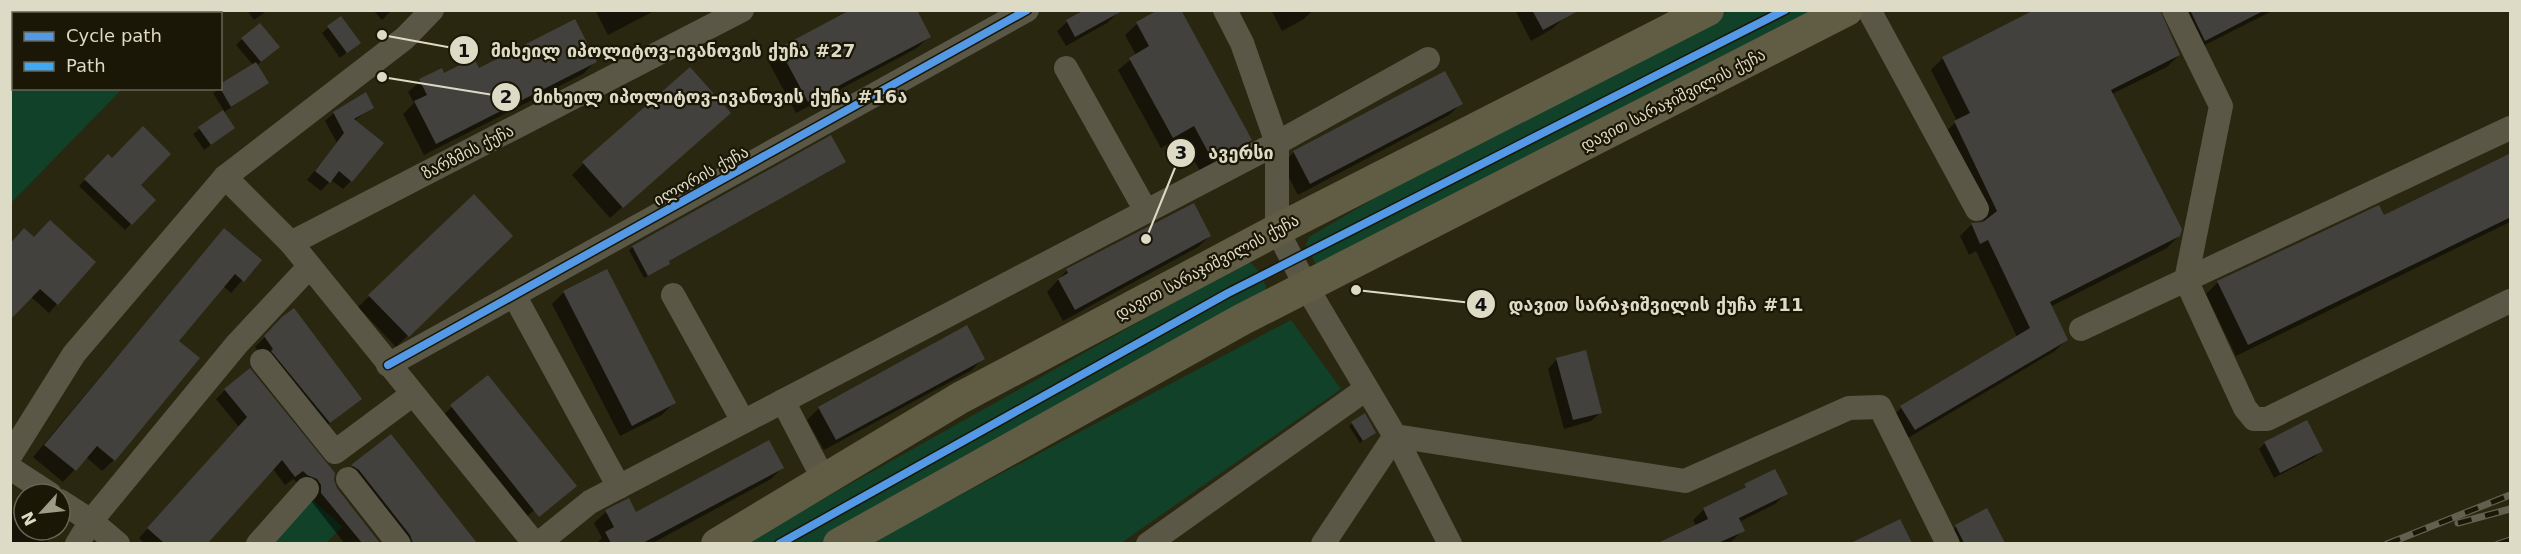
<svg xmlns="http://www.w3.org/2000/svg" width="2521" height="554" font-family="'DejaVu Sans','Noto Sans Georgian',sans-serif">
	<style>
		.green { fill: #114129 }
		.shadow { fill: #0007 }
		.building { fill: #42413d }
		.lines { fill: none; stroke-linecap: round; stroke-linejoin: round }
		.minor { stroke: #5a5746; stroke-width: 24 }
		.major { stroke: #615d45; stroke-width: 32 }
		.rail-casing { stroke: #62604f; stroke-width: 7 }
		.rail { stroke: #1a1707; stroke-width: 4.5; stroke-dasharray: 14; stroke-linecap: butt }
		.quiet { stroke: #3fa9f5; stroke-width: 6; stroke-dasharray: 12 6; stroke-linecap: butt }
		.cycleway-casing { stroke: #1a1707; stroke-width: 11 }
		.cycleway { stroke: #5399e6; stroke-width: 8 }
		.labels { text-anchor: middle; dominant-baseline: central; stroke-width: 4.5; stroke-linejoin: round; paint-order: stroke }
		.street-label { font-size: 16px; fill: #dddac5; stroke: #1a1707 }
		.leader { fill: none; stroke: #dddac5; stroke-width: 2 }
		.callout-dot { fill: #dddac5; stroke: #1a1707; stroke-width: 2 }
		.mark-label { font-size: 18px; text-anchor: middle; font-weight: bold; fill: #111 }
		.callout-label { font-size: 18px; text-anchor: middle; font-weight: bold; fill: #dddac5; stroke: #1a1707; stroke-width: 4.5; stroke-linejoin: round; paint-order: stroke }
	</style>
	<rect width="100%" height="100%" fill="#2a2710"/>
	<g class="green">
		<polygon points="11,10 198,11 195,14 14,14 14,88 122,89 11,203"/>
		<polygon points="1728,11 1819,11 1317,266 1306,245 1309,237 1414,175"/>
		<path d="M1248 261C1260 269 1267 283 1267 298L823 543 743 544Z"/>
		<polygon points="1291,320 1341,389 1121,543 868,544"/>
		<polygon points="310,497 342,527 326,543 268,544"/>
	</g>
	<g class="shadow">
		<polygon points="247,10 268,10 254,20"/>
		<polygon points="373,10 392,10 382,20"/>
		<polygon points="595,10 656,10 608,35"/>
		<polygon points="853,10 929,37 917,48 796,113 768,61 780,50"/>
		<polygon points="1077,10 1115,10 1117,14 1107,23 1066,46 1057,31 1067,22 1080,15"/>
		<polygon points="1271,10 1312,10 1312,11 1304,19 1282,31"/>
		<polygon points="1515,10 1560,10 1564,18 1552,29 1531,41"/>
		<polygon points="2038,10 2179,55 2167,67 2112,94 2179,236 2167,248 2050,307 2066,340 2055,351 1903,441 1890,419 1901,408 2017,337 1976,251 1969,255 1960,236 1971,225 1985,223 1943,134 1957,121 1931,70 1943,58"/>
		<polygon points="2171,10 2274,10 2193,51"/>
		<polygon points="340,18 359,43 340,58 322,33"/>
		<polygon points="1137,24 1250,140 1238,151 1200,171 1181,137 1161,148 1118,70 1136,55 1125,35"/>
		<polygon points="242,39 272,53 256,66 267,83 223,113 234,128 204,150 193,134 224,111 213,93 253,65 236,45"/>
		<polygon points="595,62 583,74 424,155 403,114 414,103 408,92 420,81 441,70 444,75 478,70"/>
		<polygon points="1461,104 1449,115 1298,195 1282,164 1294,152"/>
		<polygon points="372,108 354,121 351,181 343,189 331,180 321,191 307,180 337,143 325,121 334,113"/>
		<polygon points="717,124 610,218 572,175 584,163"/>
		<polygon points="830,137 841,165 667,262 665,267 644,278 629,250 633,247"/>
		<polygon points="2510,155 2510,222 2236,356 2206,294 2218,282 2384,217"/>
		<polygon points="108,156 154,200 125,230 79,186"/>
		<polygon points="473,196 511,236 396,347 358,307"/>
		<polygon points="1210,236 1198,247 1063,321 1047,292 1067,270"/>
		<polygon points="213,242 260,260 231,293 223,286 177,341 114,460 102,471 86,457 63,482 33,457"/>
		<polygon points="10,259 94,262 49,313 31,297"/>
		<polygon points="564,292 674,403 662,415 620,436 552,304"/>
		<polygon points="283,318 360,399 320,431 255,347"/>
		<polygon points="983,358 972,370 824,450 807,420 819,408"/>
		<polygon points="1557,359 1601,412 1591,421 1564,429 1548,369"/>
		<polygon points="488,377 558,491 521,521 439,418"/>
		<polygon points="225,390 332,481 335,489 379,544 345,544 312,502 312,495 293,479 285,485 273,469 206,544 145,544 139,538 239,427 216,399"/>
		<polygon points="1364,415 1372,435 1360,443 1349,426"/>
		<polygon points="390,436 475,544 399,544 343,475"/>
		<polygon points="2265,443 2321,450 2315,457 2274,478 2259,449"/>
		<polygon points="782,468 771,479 651,544 596,544 602,538 594,523 606,512 628,500 636,514"/>
		<polygon points="1775,471 1786,494 1775,504 1739,522 1743,530 1732,541 1727,544 1662,544 1696,526 1693,520 1704,509"/>
		<polygon points="10,508 24,515 24,530 53,531 46,544 10,544"/>
		<polygon points="1986,510 2004,544 1951,544 1946,536 1956,527"/>
		<polygon points="1899,521 1910,544 1854,544"/>
	</g>
	<g class="building">
		<polygon points="850,10 917,10 931,37 808,102 779,48"/>
		<polygon points="1084,10 1124,10 1075,37 1066,20"/>
		<polygon points="1158,10 1181,10 1252,140 1213,161 1194,126 1173,138 1129,58 1149,46 1136,22"/>
		<polygon points="1532,10 1580,10 1543,30"/>
		<polygon points="2034,10 2160,10 2180,55 2111,90 2182,229 2180,236 2050,302 2068,340 1915,430 1900,406 2030,328 1988,240 1980,244 1971,223 1983,222 1997,211 1954,121 1970,113 1942,57"/>
		<polygon points="2190,10 2265,10 2205,41"/>
		<polygon points="341,16 361,43 347,53 327,26"/>
		<polygon points="575,19 597,62 436,144 414,101 427,95 419,79 442,68 444,73 474,58 479,68"/>
		<polygon points="260,23 280,47 261,62 241,38"/>
		<polygon points="256,62 269,83 231,107 220,88 220,84"/>
		<polygon points="690,67 731,113 623,208 582,162"/>
		<polygon points="1445,71 1463,104 1310,184 1293,151"/>
		<polygon points="366,92 374,108 354,119 384,143 352,182 339,171 330,183 315,171 344,133 333,112"/>
		<polygon points="223,110 235,128 211,145 198,127"/>
		<polygon points="143,126 171,154 141,185 156,200 132,225 84,179 108,154 112,158"/>
		<polygon points="831,135 846,162 669,261 670,264 648,276 632,246"/>
		<polygon points="2511,153 2511,217 2248,345 2217,281 2379,205 2384,215"/>
		<polygon points="474,194 513,236 409,337 368,295"/>
		<polygon points="1194,203 1211,236 1075,310 1058,279 1068,273 1066,269"/>
		<polygon points="50,220 96,262 58,305 40,289 10,320 10,244 24,228 34,237"/>
		<polygon points="224,228 262,260 244,282 235,274 179,341 200,358 115,461 97,446 76,471 44,445"/>
		<polygon points="607,269 676,403 632,426 563,291"/>
		<polygon points="294,308 362,399 330,423 271,351 273,349 264,336 282,317"/>
		<polygon points="967,325 985,359 836,440 818,407"/>
		<polygon points="1586,350 1602,413 1573,420 1556,358"/>
		<polygon points="250,368 335,473 334,480 337,488 380,543 362,543 321,493 321,485 317,479 307,475 303,471 295,477 282,460 208,543 164,543 147,528 247,417 224,389"/>
		<polygon points="488,375 577,486 539,517 450,405"/>
		<polygon points="1365,413 1376,433 1363,441 1351,422"/>
		<polygon points="2307,420 2323,451 2280,473 2264,442"/>
		<polygon points="391,434 477,543 413,543 410,535 359,470 351,465"/>
		<polygon points="769,440 784,468 643,543 611,543 605,532 614,527 605,510 629,498 636,512"/>
		<polygon points="1775,469 1788,494 1739,518 1745,531 1718,543 1658,543 1708,519 1703,508 1746,487 1744,484"/>
		<polygon points="1987,508 2005,543 1964,543 1955,525"/>
		<polygon points="1900,519 1912,543 1851,543"/>
	</g>
	<g class="lines">
		<g class="minor">
			<polyline points="1225,10 1242,43 1277,143 1277,230 1307,288 1395,436 1450,544"/>
			<polyline points="1869,10 1977,209"/>
			<polyline points="2174,10 2221,106 2186,280 2245,408 2254,419 2267,419 2510,301"/>
			<polyline points="1066,68 1146,211"/>
			<polyline points="225,177 291,243 535,544"/>
			<polyline points="291,243 742,10"/>
			<polyline points="514,295 619,487"/>
			<polyline points="673,295 743,421"/>
			<polyline points="2081,329 2510,128"/>
			<polyline points="262,361 335,452 413,394"/>
			<polyline points="388,365 1027,10"/>
			<polyline points="783,401 824,480"/>
			<polyline points="10,456 74,354 225,177 405,38 432,10"/>
			<polyline points="10,468 50,494"/>
			<polyline points="348,479 399,544"/>
			<polyline points="60,501 91,521 118,544"/>
			<polyline points="77,544 91,521 237,344 309,267"/>
			<polyline points="258,544 307,489"/>
			<polyline points="538,544 590,502 1277,143 1428,59"/>
			<polyline points="1148,544 1366,389"/>
			<polyline points="1323,544 1395,436 1685,481 1849,408 1880,407 1948,544"/>
		</g>
		<g class="major">
			<polyline points="717,544 960,398 1277,230 1708,10"/>
			<polyline points="839,544 1241,320 1847,10"/>
		</g>
		<defs>
			<g id="rail">
				<polyline points="2458,523 2510,509"/>
				<polyline points="2387,544 2510,495"/>
				<polyline points="2498,544 2510,540"/>
			</g>
		</defs>
		<use href="#rail" class="rail-casing"/>
		<use href="#rail" class="rail"/>
		<polyline class="quiet" points="10,26 14,20"/>
		<defs>
			<g id="cycleway">
				<polyline points="388,365 1027,10"/>
				<polyline points="779,544 1228,293 1785,10"/>
			</g>
		</defs>
		<use href="#cycleway" class="cycleway-casing"/>
		<use href="#cycleway" class="cycleway"/>
	</g>
	<g class="labels">
		<g class="street-label">
			<text transform="translate(1673 100) rotate(-27)">დავით სარაჯიშვილის ქუჩა</text>
			<text transform="translate(468 152) rotate(-27)">ზარზმის ქუჩა</text>
			<text transform="translate(701 176) rotate(-29)">ილორის ქუჩა</text>
			<text transform="translate(1207 267) rotate(-28)">დავით სარაჯიშვილის ქუჩა</text>
		</g>
	</g>
	<path class="leader" d="M382 35L464 50M382 77L506 97M1146 239L1181 153M1356 290L1481 304"/>
	<g class="callout-dot">
		<circle cx="382" cy="35" r="6"/>
		<circle cx="382" cy="77" r="6"/>
		<circle cx="1146" cy="239" r="6"/>
		<circle cx="1356" cy="290" r="6"/>
		<circle cx="464" cy="50" r="15"/>
		<circle cx="506" cy="97" r="15"/>
		<circle cx="1181" cy="153" r="15"/>
		<circle cx="1481" cy="304" r="15"/>
	</g>
	<g class="mark-label">
		<text x="464" y="57">1</text>
		<text x="506" y="103">2</text>
		<text x="1181" y="159">3</text>
		<text x="1481" y="311">4</text>
	</g>
	<g class="callout-label">
		<text x="673" y="57">მიხეილ იპოლიტოვ-ივანოვის ქუჩა #27</text>
		<text x="720" y="103">მიხეილ იპოლიტოვ-ივანოვის ქუჩა #16ა</text>
		<text x="1241" y="159">ავერსი</text>
		<text x="1656" y="311">დავით სარაჯიშვილის ქუჩა #11</text>
	</g>
	<rect width="2521" height="554" fill="none" stroke="#dddac5" stroke-width="24"/>
	<rect x="12" y="12" width="210" height="78" fill="#1a1707" stroke="#686553" stroke-width="1.5"/>
	<rect x="24" y="32" width="30" height="9" fill="#5399e6" stroke="#686553" stroke-width="1.5"/>
	<text x="66" y="42" font-size="18" fill="#dddac5">Cycle path</text>
	<rect x="24" y="62" width="30" height="9" fill="#3fa9f5" stroke="#686553" stroke-width="1.5"/>
	<text x="66" y="72" font-size="18" fill="#dddac5">Path</text>
	<g transform="translate(42 512) rotate(243)"><circle r="28" fill="#1a1707" stroke="#686553" stroke-width="1.5"/>
	<path d="M0-4.5L10 22L0 15L-10 22Z" fill="#9e9b86"/>
	<text y="-9" font-size="16" font-weight="bold" text-anchor="middle" fill="#dddac5">N</text>
	</g>
</svg>
